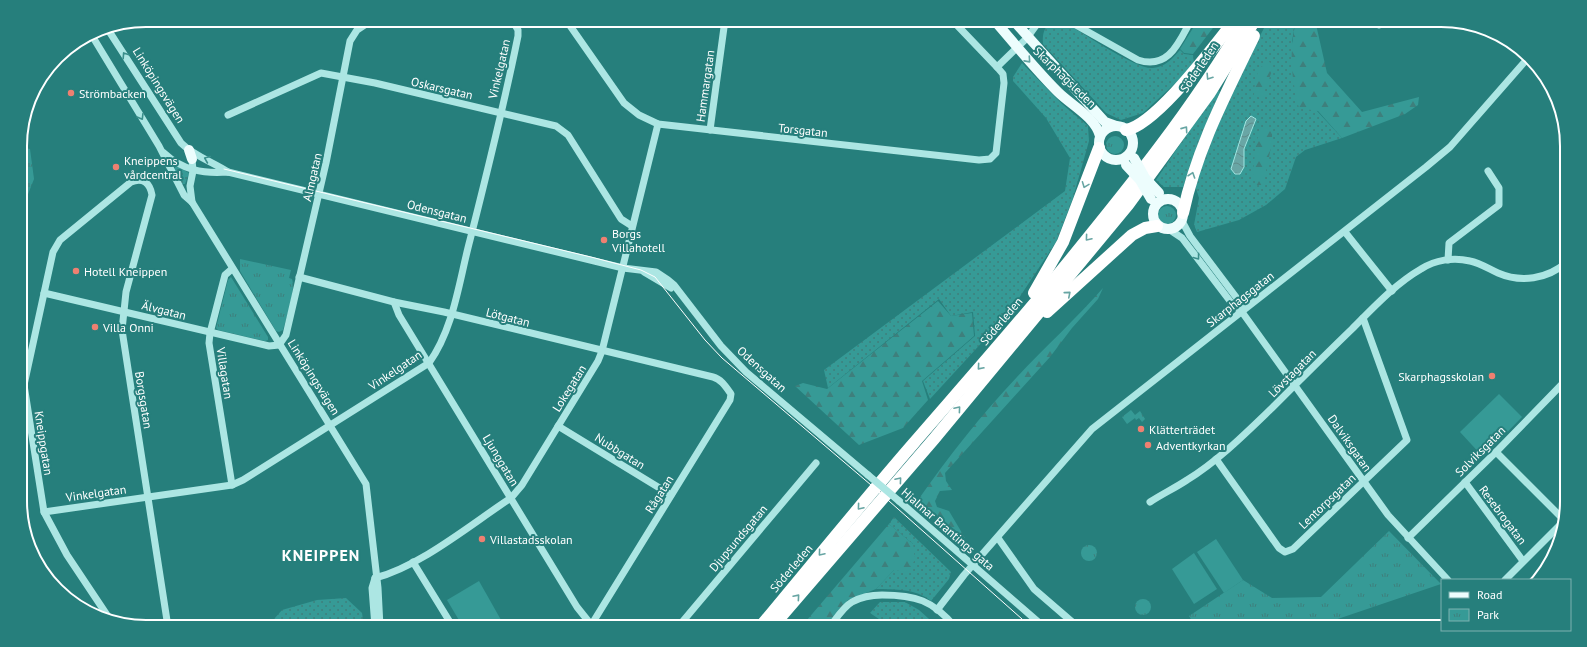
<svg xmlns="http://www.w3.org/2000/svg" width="1587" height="647" font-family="'PT Sans',sans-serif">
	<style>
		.grass { fill: url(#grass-dots); fill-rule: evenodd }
		.forest { fill: url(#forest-firs) }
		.park { fill: url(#park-tufts) }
		.pitch { fill: #369a96 }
		.water { fill: url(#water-waves); stroke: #a0e6e2 }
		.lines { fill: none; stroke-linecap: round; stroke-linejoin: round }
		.minor { stroke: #ace6e3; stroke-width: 7 }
		.major { stroke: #edfdfd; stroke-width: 10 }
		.highway { stroke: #fff; stroke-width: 12 }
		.tram { stroke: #fff; stroke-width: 1 }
		.minor-bridge { stroke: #ace6e3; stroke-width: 7 }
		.major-bridge { stroke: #edfdfd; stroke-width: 10 }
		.oneway { stroke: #3a8e8b }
		.oneway2 { stroke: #62a5a3 }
		.oneway3 { stroke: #67a5a3 }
		.poi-dot { fill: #ef8071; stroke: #267f7c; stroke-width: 1.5 }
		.labels { text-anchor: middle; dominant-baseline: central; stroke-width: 4; stroke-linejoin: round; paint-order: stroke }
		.street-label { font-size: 12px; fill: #fff; stroke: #267f7c }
		.poi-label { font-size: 12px; fill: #fff; stroke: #267f7c; text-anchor: start }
		.district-label { font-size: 16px; font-weight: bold; letter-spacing: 1px; fill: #fff; stroke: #267f7c }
		.rim { fill: none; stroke: #fff; stroke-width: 2 }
	</style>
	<defs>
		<pattern id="grass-dots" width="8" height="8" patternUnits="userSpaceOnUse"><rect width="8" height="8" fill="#369a96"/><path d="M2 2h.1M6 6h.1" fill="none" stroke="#3e7f7c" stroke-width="1.8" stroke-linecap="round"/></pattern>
		<pattern id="forest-firs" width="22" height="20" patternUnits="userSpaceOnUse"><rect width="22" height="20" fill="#369a96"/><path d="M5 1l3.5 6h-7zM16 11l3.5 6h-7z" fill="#3e7f7c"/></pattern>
		<pattern id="park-tufts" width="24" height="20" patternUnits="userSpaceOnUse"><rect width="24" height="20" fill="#369a96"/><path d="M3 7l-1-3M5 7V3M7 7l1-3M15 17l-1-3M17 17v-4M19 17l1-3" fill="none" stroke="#3e7f7c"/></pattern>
		<pattern id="water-waves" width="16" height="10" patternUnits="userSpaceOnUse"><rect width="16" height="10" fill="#69a6a5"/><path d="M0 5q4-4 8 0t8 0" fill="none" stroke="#608b8a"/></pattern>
	</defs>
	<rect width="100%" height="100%" fill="#267f7c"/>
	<g class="grass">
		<path d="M1268 20H1296L1292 41 1317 111 1342 138 1305 150 1296 157 1285 189 1266 205 1239 220 1197 232 1194 225 1199 198 1195 185 1224 108ZM1251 116 1256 119 1244 149V167L1235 174Z"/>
		<path d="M1063 21C1080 31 1136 70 1153 68 1165 67 1172 59 1180 50L1184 54 1193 55 1194 63 1182 77 1143 113 1121 120 1106 113 1043 44C1042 28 1047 22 1063 21Z"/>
		<polygon points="1022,63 1062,104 1088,126 1089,141 1073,198 1056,242 1009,313 930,399 923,381 975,336 973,312 951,316 939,299 828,388 824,370 1065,191 1070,158 1046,118 1013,81 1013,77"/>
		<polygon points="1217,89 1220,92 1202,133 1183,187 1164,187 1156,180"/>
		<polygon points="176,166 189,173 185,184 182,184 174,169"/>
		<path d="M894 517 951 572 949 579 931 601C915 588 896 590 876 589L894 570 913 544 889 524Z"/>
		<polygon points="346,598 362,613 364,627 267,627 282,610 317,600"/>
		<polygon points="880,602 905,602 919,610 938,627 880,627 879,619 870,613"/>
	</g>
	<g class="forest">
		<polygon points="1198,20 1219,20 1193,54 1184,53 1180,49"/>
		<path d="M1296 20H1315L1327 73 1362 112 1419 97 1418 105 1405 114 1342 138 1318 111 1299 108C1291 75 1289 54 1296 20Z"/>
		<polygon points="1270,62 1273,68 1262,98 1254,96 1255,82 1259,68"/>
		<polygon points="1265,126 1272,128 1272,143 1263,185 1256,185 1253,174 1256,141"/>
		<path d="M1103 288 1098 299 1072 328 1050 357 945 473 946 481 952 490 940 491 935 501 937 507 949 511 965 538 918 500C948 457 981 415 1017 377 1045 347 1076 319 1103 288Z"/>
		<polygon points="938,301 951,316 972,313 974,336 922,381 928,400 903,428 859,445 795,386 803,383 827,389"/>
		<polygon points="889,524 913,544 915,560 906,572 894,570 876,589 848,600 825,627 801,627"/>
	</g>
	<g class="park">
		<circle cx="1115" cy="145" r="9"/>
		<polygon points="20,147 30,149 34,179 21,212"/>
		<circle cx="1167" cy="215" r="9"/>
		<path d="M240 259 291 270 289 278 292 279C296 290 286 319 283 330L279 332 276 331 240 271Z"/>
		<polygon points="231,277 268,337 268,340 265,341 218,330 216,328 228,280"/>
		<polygon points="1131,410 1135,415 1140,411 1145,419 1142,422 1139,418 1136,420 1135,418 1127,424 1122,417"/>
		<polygon points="1389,531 1441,584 1314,627 1196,627 1189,616 1243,580 1272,598 1321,597"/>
		<circle cx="1089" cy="553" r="8"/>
		<circle cx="1143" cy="607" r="8"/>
	</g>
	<g class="pitch">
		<polygon points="1499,394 1522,417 1483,457 1460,432"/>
		<polygon points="1216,539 1243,580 1224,593 1197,552"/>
		<polygon points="1194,553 1217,589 1194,604 1172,569"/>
		<polygon points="479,581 505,627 463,627 447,600"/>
	</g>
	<polygon class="water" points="1251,116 1256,119 1244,149 1244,167 1240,174 1235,174 1231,169 1246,121"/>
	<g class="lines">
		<g class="minor">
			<polyline points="566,20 624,103 639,115 658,124 979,160 990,159 996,153 1004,83 1003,74 997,67"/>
			<polyline points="950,20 953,21 997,67 1027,38 1040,20"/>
			<path d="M1067 20 1138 60C1169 70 1179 42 1191 20"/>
			<polyline points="1379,25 1381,20"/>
			<path d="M107 28 181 143C194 156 213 162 228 172"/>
			<polyline points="91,34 159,146 184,195 192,202 366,484 378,588 380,627"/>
			<polyline points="1530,59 1549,84"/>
			<polyline points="228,115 321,73 375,83 556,126 568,135 621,219 632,226"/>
			<polyline points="710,130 725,20"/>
			<path d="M164 153C182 170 203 174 228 172L623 268 656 272 668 280 674 285 721 346 746 372 868 475"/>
			<polyline points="192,202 190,186 193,171 192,159"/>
			<polyline points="1182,221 1190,236 1239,301 1242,312"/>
			<polyline points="1170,230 1182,238 1233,305 1242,312 1388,515 1448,580"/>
			<polyline points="1345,232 1392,291"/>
			<polyline points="1448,260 1449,243 1499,205 1499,188 1488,171"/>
			<polyline points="232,269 225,275 210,333 209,343 232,485"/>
			<polyline points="644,272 671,288"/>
			<path d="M299 277 394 302 444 312 713 377C721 379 726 387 731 394L730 400 590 627"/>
			<polyline points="44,293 269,346 279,345 286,335 326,163 350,41 357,30 372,20"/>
			<polyline points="394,302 399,315 577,607 593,627"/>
			<polyline points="558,426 671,495"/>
			<polyline points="1496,452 1564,520"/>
			<polyline points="1216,459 1279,548 1285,552 1293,549 1407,440 1363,318"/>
			<polyline points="1465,482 1523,561"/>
			<polyline points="899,501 1044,627"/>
			<path d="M1150 502C1162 494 1175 488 1187 480 1218 461 1246 433 1272 408 1299 381 1325 355 1352 329 1373 308 1395 284 1421 269 1435 260 1453 257 1470 261 1480 263 1489 269 1498 273 1521 283 1547 279 1566 263"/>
			<path d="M44 512 232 485 243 480 429 363C454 328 459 281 470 240 487 173 504 105 518 36V30L512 20"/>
			<polyline points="998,538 1034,589 1078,627"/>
			<polyline points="1408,538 1496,452 1567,379"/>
			<polyline points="413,562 453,627"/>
			<path d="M375 578C421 566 471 524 511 498L522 485 598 361 602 351 658 124"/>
			<polyline points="1505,580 1564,521"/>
			<polyline points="937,610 964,575 1092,429 1426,167 1450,147 1528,58"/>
			<path d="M111 621 67 555 44 512 24 385 53 252 60 240 131 182C143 177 150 183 152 195L126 292 122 330 168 627"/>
			<polyline points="375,627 372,588 375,578"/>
			<polyline points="678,627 816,463"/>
			<path d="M830 627C836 619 843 607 852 602 861 597 873 595 882 595 915 595 933 600 955 627"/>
		</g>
		<g class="major">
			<path d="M994 20C1015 44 1035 69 1058 92 1071 105 1095 117 1100 136"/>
			<polyline points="1013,20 1105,122 1116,126"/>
			<circle cx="1116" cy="143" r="17"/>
			<polyline points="189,150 192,159"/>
			<circle cx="1168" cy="214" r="15"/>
		</g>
		<g class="highway">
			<path d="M1126 130C1157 124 1214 46 1235 20"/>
			<path d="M1183 213C1197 148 1225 96 1254 36"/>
			<polyline points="1034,293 1063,242 1099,148"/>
			<polyline points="1047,312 1132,235 1145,228 1157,226"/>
			<path d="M760 627C811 566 861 504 913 444 958 392 1004 340 1048 287 1118 201 1189 116 1245 20"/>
			<polyline points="772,627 934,439 1128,205 1209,94 1255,20"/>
		</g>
		<polyline class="tram" points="224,169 591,257 641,270 655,277 705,340 722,358 871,485 1031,627"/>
		<polyline class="minor-bridge" points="868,475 899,501"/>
		<g class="major-bridge">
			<polyline points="1134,158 1145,178 1159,193"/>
			<polyline points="1126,165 1140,180 1151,199"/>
		</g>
	</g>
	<defs><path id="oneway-chevron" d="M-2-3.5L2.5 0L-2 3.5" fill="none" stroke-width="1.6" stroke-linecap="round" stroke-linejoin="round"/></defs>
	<g class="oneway">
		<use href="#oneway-chevron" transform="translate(125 55) rotate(-123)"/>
		<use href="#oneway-chevron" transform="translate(141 117) rotate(59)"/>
		<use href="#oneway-chevron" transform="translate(207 159) rotate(-157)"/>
		<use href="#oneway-chevron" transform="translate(1197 257) rotate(53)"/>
	</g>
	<use class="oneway2" href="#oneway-chevron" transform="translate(1028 60) rotate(48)"/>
	<g class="oneway3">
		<use href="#oneway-chevron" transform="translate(1209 77) rotate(123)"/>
		<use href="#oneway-chevron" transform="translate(1185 129) rotate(-55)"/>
		<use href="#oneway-chevron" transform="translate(1192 175) rotate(-71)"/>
		<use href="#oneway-chevron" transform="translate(1085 185) rotate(111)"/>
		<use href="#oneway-chevron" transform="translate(1088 238) rotate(130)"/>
		<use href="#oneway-chevron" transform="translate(1068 294) rotate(-41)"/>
		<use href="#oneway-chevron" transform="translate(980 367) rotate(131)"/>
		<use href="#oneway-chevron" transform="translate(958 409) rotate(-50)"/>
		<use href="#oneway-chevron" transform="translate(899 480) rotate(-50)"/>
		<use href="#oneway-chevron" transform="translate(860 507) rotate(130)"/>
		<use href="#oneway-chevron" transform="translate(821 553) rotate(130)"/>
		<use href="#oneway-chevron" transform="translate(797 597) rotate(-49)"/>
	</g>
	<g class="poi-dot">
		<circle cx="71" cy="93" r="4"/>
		<circle cx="116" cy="167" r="4"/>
		<circle cx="604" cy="240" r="4"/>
		<circle cx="76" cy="271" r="4"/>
		<circle cx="95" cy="327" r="4"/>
		<circle cx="1492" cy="376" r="4"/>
		<circle cx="1141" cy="429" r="4"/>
		<circle cx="1148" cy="445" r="4"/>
		<circle cx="482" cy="539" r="4"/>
	</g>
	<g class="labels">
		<g class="street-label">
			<text transform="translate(1199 67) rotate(-56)">Söderleden</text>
			<text transform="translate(499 69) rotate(-77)">Vinkelgatan</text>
			<text transform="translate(1065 77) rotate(44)">Skarphagsleden</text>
			<text transform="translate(159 85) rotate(58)">Linköpingsvägen</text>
			<text transform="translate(705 86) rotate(-82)">Hammargatan</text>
			<text transform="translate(442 88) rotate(13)">Oskarsgatan</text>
			<text transform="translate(803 130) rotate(6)">Torsgatan</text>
			<text transform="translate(312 177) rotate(-77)">Almgatan</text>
			<text transform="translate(437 211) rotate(14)">Odensgatan</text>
			<text transform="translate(1240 299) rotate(-38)">Skarphagsgatan</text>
			<text transform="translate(164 310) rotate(14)">Älvgatan</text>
			<text transform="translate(508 317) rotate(14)">Lötgatan</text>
			<text transform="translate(1001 321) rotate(-50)">Söderleden</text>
			<text transform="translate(762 369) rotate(42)">Odensgatan</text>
			<text transform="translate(395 370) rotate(-34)">Vinkelgatan</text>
			<text transform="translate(225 373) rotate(81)">Villagatan</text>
			<text transform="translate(1292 373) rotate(-45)">Lövstagatan</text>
			<text transform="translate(314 377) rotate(58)">Linköpingsvägen</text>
			<text transform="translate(569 388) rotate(-58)">Lokegatan</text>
			<text transform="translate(144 400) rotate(81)">Borgsgatan</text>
			<text transform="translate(44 443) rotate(81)">Kneippgatan</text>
			<text transform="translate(1350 443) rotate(55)">Dalviksgatan</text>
			<text transform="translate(620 451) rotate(32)">Nubbgatan</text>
			<text transform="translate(1480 451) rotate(-45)">Solviksgatan</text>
			<text transform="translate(501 460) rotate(59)">Ljunggatan</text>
			<text transform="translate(96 493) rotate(-8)">Vinkelgatan</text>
			<text transform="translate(659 494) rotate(-58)">Rågatan</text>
			<text transform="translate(1327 501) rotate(-44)">Lentorpsgatan</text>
			<text transform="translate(1503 515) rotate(53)">Resebrogatan</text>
			<text transform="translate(948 529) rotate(41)">Hjalmar Brantings gata</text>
			<text transform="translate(738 538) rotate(-50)">Djupsundsgatan</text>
			<text transform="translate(791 568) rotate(-50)">Söderleden</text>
		</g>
		<g class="poi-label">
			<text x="79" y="93">Strömbacken</text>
			<text x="124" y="160">Kneippens<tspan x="124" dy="14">vårdcentral</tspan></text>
			<text x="612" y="233">Borgs<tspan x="612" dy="14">Villahotell</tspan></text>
			<text x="84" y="271">Hotell Kneippen</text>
			<text x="103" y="327">Villa Onni</text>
			<text x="1484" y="376" text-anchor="end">Skarphagsskolan</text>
			<text x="1149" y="429">Klätterträdet</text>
			<text x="1156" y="445">Adventkyrkan</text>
			<text x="490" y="539">Villastadsskolan</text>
		</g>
		<g class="district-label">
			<text x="321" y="555">KNEIPPEN</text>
		</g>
	</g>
	<path d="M0 0H1587V647H0ZM146 27H1441A119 119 0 0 1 1560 146V501A119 119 0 0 1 1441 620H146A119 119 0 0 1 27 501V146A119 119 0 0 1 146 27Z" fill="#267f7c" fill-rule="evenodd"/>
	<path class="rim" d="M146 27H1441A119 119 0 0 1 1560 146V501A119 119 0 0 1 1441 620H146A119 119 0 0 1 27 501V146A119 119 0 0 1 146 27Z"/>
	<rect x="1441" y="579" width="130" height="52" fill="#267f7c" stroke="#7db2b0"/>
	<rect x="1449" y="592" width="20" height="6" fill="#edfdfd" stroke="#7db2b0"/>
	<text x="1477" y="599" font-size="12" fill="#ffffff">Road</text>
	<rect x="1449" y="609" width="20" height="12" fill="url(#park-tufts)" stroke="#7db2b0"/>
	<text x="1477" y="619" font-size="12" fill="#ffffff">Park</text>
</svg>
